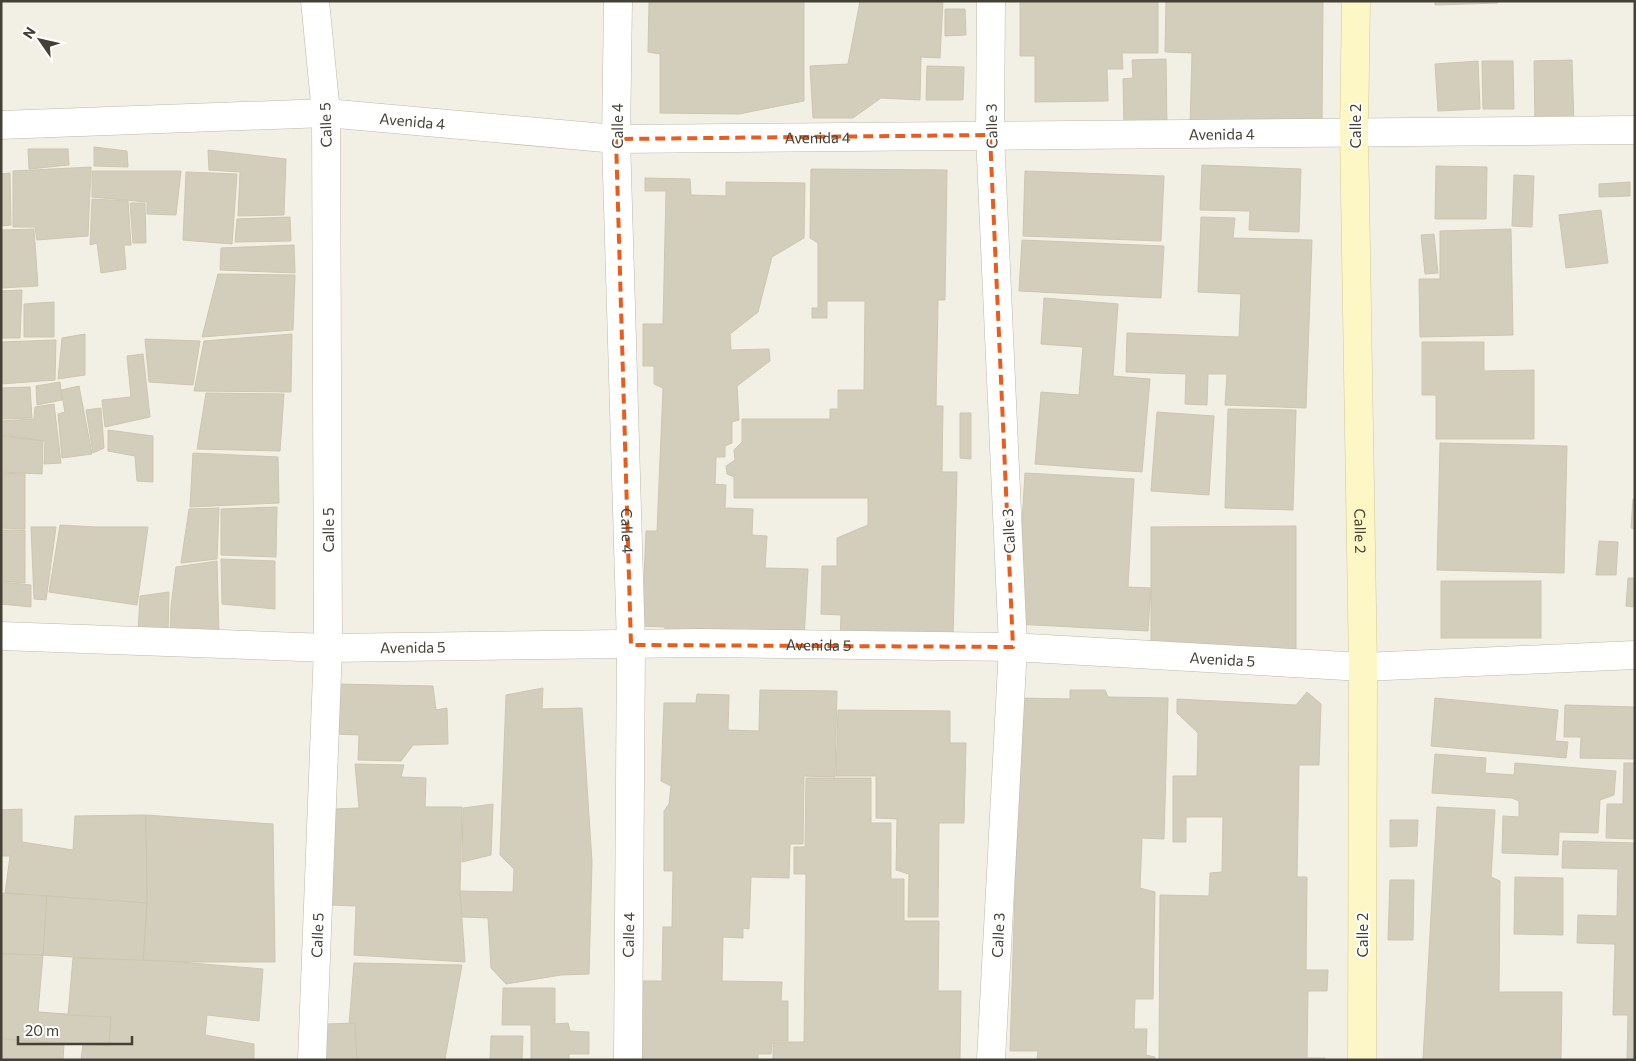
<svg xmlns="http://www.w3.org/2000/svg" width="1636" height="1061" font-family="Commissioner,sans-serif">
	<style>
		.building { fill: #d3cdbb; stroke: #cdc6af }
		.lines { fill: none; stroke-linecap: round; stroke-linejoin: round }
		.minor-casing { stroke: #bdb9a8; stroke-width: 29 }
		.secondary-casing { stroke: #d0c997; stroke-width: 29 }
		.minor { stroke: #fff; stroke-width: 28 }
		.secondary { stroke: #fcf7c5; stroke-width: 28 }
		.marked { fill: none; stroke: #e75c1f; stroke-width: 4; stroke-dasharray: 10 6; stroke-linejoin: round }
		.labels { text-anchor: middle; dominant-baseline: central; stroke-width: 4; stroke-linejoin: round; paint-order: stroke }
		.street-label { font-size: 15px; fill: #444035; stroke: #fff }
	</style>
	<rect width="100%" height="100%" fill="#f2f0e5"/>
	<g class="building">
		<polygon points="649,1 804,1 804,101 739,114 660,113 660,54 648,52"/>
		<polygon points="860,1 943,1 940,58 921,57 920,100 881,98 853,118 813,118 810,66 848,64"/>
		<polygon points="1020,1 1158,1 1158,53 1122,53 1123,69 1107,69 1108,101 1035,102 1035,56 1020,56"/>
		<polygon points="1166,1 1323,1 1322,121 1190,128 1192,53 1165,52"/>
		<polygon points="1435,1 1498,1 1498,3 1435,5"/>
		<polygon points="945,9 965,9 966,35 945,36"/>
		<polygon points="1166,59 1167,127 1124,128 1123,79 1133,78 1132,60"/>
		<polygon points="1572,60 1574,125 1535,126 1534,61"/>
		<polygon points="1478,61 1480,109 1438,111 1435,64"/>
		<polygon points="1482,61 1513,61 1514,109 1483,109"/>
		<polygon points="927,66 964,67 963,100 926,100"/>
		<polygon points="94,147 127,151 128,167 94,166"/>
		<polygon points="28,149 68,149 69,165 29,169"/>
		<polygon points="208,150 286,159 284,215 238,216 240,172 209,170"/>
		<polygon points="1202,165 1301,169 1299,232 1249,230 1250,211 1200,210"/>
		<polygon points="1436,166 1487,167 1486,219 1435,219"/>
		<polygon points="91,167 88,236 37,240 35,227 13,227 13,171"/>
		<polygon points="811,169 947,170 945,300 938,300 936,406 943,406 942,472 957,472 953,641 840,640 841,615 821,614 822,566 837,566 837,538 868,525 868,498 734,498 734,477 727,474 726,466 735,460 734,450 742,442 742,419 830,419 830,409 838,409 838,390 864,390 865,301 827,301 827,318 812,318 812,308 818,308 818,243 810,238"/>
		<polygon points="92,171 181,171 176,215 147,214 147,202 92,197"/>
		<polygon points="1025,171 1164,176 1161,241 1023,236"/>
		<polygon points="186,172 237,174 232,244 183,240"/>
		<polygon points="10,173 11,225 1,226 1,174"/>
		<polygon points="1514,175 1534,176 1532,227 1512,226"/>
		<polygon points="645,178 690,179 691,195 726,196 726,182 805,183 804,238 772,257 758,312 730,334 731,350 769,349 770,361 737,386 739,420 732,422 732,443 725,446 725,457 716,457 715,484 726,485 725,508 753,509 752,535 767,536 765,568 808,569 804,639 665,640 665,627 642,626 646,531 657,531 663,388 654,384 654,366 643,366 643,324 663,324 666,191 645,191"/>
		<polygon points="1630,182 1630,196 1599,197 1599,184"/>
		<polygon points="92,199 128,201 131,245 124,245 126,269 101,273 97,243 90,245"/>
		<polygon points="130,203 145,203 146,243 133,243"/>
		<polygon points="1601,210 1608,263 1566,268 1559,215"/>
		<polygon points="290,217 291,241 235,242 237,219"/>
		<polygon points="1201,217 1235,218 1233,238 1312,240 1306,408 1225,405 1227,374 1208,374 1207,405 1185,404 1186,374 1126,372 1127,333 1239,337 1241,294 1198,292"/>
		<polygon points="34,229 38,286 1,288 1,230"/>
		<polygon points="1511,229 1513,335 1420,337 1419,279 1440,279 1440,231"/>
		<polygon points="1434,234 1438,273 1425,274 1421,235"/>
		<polygon points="1022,240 1164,246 1161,298 1019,291"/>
		<polygon points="294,245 295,273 220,270 221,248"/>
		<polygon points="218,274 295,275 293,330 202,337"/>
		<polygon points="22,290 20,338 1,338 1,291"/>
		<polygon points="1044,298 1118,304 1113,376 1150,379 1142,472 1035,464 1041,392 1079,395 1083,347 1041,344"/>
		<polygon points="54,302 54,337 24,337 24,304"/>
		<polygon points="85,334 85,375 58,379 62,338"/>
		<polygon points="292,334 291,392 194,391 204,341"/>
		<polygon points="145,339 200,341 193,385 149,382"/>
		<polygon points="56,340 55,380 1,384 1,342"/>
		<polygon points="1422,342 1484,342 1484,371 1534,370 1534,439 1436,439 1436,395 1422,395"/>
		<polygon points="143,354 150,417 105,427 102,400 131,397 127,356"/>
		<polygon points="60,382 62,400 37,405 36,386"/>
		<polygon points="79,386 92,454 62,458 58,414 65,412 61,390"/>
		<polygon points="30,387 32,418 1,419 1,388"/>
		<polygon points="206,393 284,394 280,451 197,449"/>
		<polygon points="54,404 61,463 44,464 45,441 1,435 1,421 34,419 35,407"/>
		<polygon points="101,408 104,448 93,453 86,410"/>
		<polygon points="1228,409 1296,410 1293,510 1225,508"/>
		<polygon points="1157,412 1214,416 1209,495 1151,491"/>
		<polygon points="960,413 971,413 971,459 960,458"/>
		<polygon points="108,430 153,436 153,482 137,481 135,456 108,451"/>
		<polygon points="1,436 43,441 42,474 1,472"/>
		<polygon points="1440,443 1567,446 1564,573 1437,570"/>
		<polygon points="193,453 278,457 279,503 190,507"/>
		<polygon points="1,473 25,474 25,529 1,528"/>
		<polygon points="1025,473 1134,479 1128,587 1151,588 1148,631 1016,624"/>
		<polygon points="1633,499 1635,499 1635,529 1631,528"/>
		<polygon points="277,507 276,557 221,555 221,509"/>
		<polygon points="219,508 217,559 181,563 189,509"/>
		<polygon points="60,525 96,527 148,527 137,605 49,592"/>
		<polygon points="1296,526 1296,651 1151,653 1151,527"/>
		<polygon points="31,527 56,527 46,600 34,599"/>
		<polygon points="1,530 25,530 25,583 1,581"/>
		<polygon points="1599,541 1618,542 1616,575 1596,575"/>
		<polygon points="221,559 275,561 275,609 222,604"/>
		<polygon points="217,561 219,634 170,634 171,606 176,567"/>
		<polygon points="1628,578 1635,578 1635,607 1626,606"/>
		<rect x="1441" y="581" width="100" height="57"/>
		<polygon points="1,582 31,585 31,607 1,604"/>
		<polygon points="169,592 168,634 138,634 140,596"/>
		<polygon points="336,684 433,686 436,710 447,708 448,744 413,745 401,761 358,760 359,735 335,734"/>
		<polygon points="543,688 542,709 582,708 592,862 589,974 561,975 506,984 491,968 488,918 462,917 460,891 513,892 514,869 500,855 506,695"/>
		<polygon points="760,690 837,691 835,777 804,776 803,844 790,844 789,878 751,877 749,929 743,928 743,938 723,937 722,981 782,982 781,1001 788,1001 788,1041 772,1041 771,1054 758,1054 758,1060 642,1060 643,981 662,981 663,927 672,927 673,871 664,871 664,811 669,804 671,786 661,781 664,703 696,703 697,694 729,695 728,730 759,731"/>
		<polygon points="1070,690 1105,690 1108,697 1168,698 1164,839 1142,838 1140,888 1155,892 1153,999 1135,999 1134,1029 1147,1029 1146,1055 1155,1057 1155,1060 1037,1060 1038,1051 1010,1051 1021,698 1070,699"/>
		<polygon points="1307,692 1321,704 1319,765 1299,765 1297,877 1307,877 1306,970 1328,970 1327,991 1308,991 1307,1058 1325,1058 1325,1060 1159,1060 1160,895 1209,896 1210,873 1222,872 1223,817 1186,817 1186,842 1173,842 1173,776 1197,776 1198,733 1177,713 1177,699 1296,705"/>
		<polygon points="1435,698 1558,710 1555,741 1568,742 1566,758 1431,746"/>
		<polygon points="1565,705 1635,707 1635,759 1580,758 1581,737 1564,737"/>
		<polygon points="838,710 950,711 950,743 966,743 964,823 939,823 938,917 908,917 909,874 896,870 897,819 876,818 876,776 836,776"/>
		<polygon points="1435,754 1486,758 1485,773 1514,775 1515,763 1616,771 1614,795 1600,800 1598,833 1559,832 1558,855 1502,853 1503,816 1519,817 1519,801 1512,798 1432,793"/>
		<polygon points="1624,763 1635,763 1635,839 1606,838 1607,804 1623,804"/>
		<polygon points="355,764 404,765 401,777 426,778 425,807 462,807 460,891 465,962 354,955 356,906 331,905 334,809 359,808"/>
		<polygon points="806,778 871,778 871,823 891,823 891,879 904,879 904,921 939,921 938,991 961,991 960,1060 773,1060 773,1042 804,1042 806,874 794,874 794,847 805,847"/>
		<polygon points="493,804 491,855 462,862 463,808"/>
		<polygon points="1437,807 1495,810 1491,877 1500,881 1499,992 1562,992 1561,1060 1423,1060"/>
		<polygon points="22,809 22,842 73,850 75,816 146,815 147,903 5,893 10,856 1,856 1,810"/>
		<polygon points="146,815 273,824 275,962 143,962 147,903"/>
		<polygon points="1390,820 1418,820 1417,846 1390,847"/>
		<polygon points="1563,841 1635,843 1635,1060 1627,1060 1628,1015 1613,1015 1615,944 1577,943 1578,915 1617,916 1618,869 1562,868"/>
		<polygon points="1515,877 1563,878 1563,935 1514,934"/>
		<polygon points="1390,880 1414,880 1413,940 1388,940"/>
		<polygon points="1,893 47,896 43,955 1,954"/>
		<polygon points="47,896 147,903 143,962 43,955"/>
		<polygon points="1,954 43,955 38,1012 111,1017 109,1046 1,1039"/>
		<polygon points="73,958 168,961 263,969 259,1021 207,1015 205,1035 254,1044 254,1060 81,1060 83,1044 109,1046 111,1017 68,1015"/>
		<polygon points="354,963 462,965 445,1059 357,1060 355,1023 349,1024"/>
		<polygon points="503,988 555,988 555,1024 568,1023 570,1031 589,1032 589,1054 569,1054 569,1060 531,1060 531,1025 502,1025"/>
		<polygon points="355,1023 357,1060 324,1060 325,1024"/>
		<polygon points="491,1036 523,1036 522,1060 490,1060"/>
		<polygon points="1,1039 64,1043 63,1060 1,1060"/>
	</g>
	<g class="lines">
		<defs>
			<g id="minor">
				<path id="s1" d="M618 1 616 139 631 645 628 1060"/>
				<path id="s2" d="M1 125 326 113 616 139 1635 130"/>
				<path id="s3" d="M1 636 328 648 698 643 1013 647 1363 667 1635 655"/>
				<path id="s4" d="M312 1060 328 648 326 113 315 1"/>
				<path id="s5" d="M991 1060 1013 647 990 135 991 1"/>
			</g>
			<g id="secondary">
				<path id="s6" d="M1356 1 1354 132 1363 667 1362 1060"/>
			</g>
		</defs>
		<use href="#minor" class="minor-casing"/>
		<use href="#secondary" class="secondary-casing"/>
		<use href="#minor" class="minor"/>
		<use href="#secondary" class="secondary"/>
	</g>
	<path class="marked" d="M990 135 1013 647 631 645 616 139Z"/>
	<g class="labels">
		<g class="street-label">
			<text stroke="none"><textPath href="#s2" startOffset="412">Avenida 4</textPath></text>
			<text transform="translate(325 125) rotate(-92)">Calle 5</text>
			<text transform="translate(617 126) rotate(-90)">Calle 4</text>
			<text transform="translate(991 126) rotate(-91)">Calle 3</text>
			<text transform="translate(1355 126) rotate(-90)">Calle 2</text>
			<text stroke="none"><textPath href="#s2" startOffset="1222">Avenida 4</textPath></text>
			<text stroke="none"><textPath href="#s2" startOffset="818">Avenida 4</textPath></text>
			<text transform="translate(328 530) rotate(-90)">Calle 5</text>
			<text stroke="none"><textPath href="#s1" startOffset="530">Calle 4</textPath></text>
			<text stroke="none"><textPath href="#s6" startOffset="530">Calle 2</textPath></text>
			<text transform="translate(1008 531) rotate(-93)">Calle 3</text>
			<text stroke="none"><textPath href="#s3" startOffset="818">Avenida 5</textPath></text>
			<text stroke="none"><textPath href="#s3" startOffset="412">Avenida 5</textPath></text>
			<text stroke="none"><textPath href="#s3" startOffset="1222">Avenida 5</textPath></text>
			<text stroke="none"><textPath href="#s4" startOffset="125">Calle 5</textPath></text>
			<text transform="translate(628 935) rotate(-89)">Calle 4</text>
			<text stroke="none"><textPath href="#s5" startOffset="125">Calle 3</textPath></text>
			<text transform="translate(1362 935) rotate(-90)">Calle 2</text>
		</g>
	</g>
	<rect width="1636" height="1061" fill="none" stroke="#444035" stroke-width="5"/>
	<g transform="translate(40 40) rotate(304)" stroke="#ffffff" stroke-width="4" paint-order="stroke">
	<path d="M0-4L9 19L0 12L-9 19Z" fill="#444035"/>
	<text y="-8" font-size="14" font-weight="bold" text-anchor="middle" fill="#444035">N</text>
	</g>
	<path d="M18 1036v8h114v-8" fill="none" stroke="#444035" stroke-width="2.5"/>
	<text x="25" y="1036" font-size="15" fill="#444035" stroke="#ffffff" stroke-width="4" paint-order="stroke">20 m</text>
</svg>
